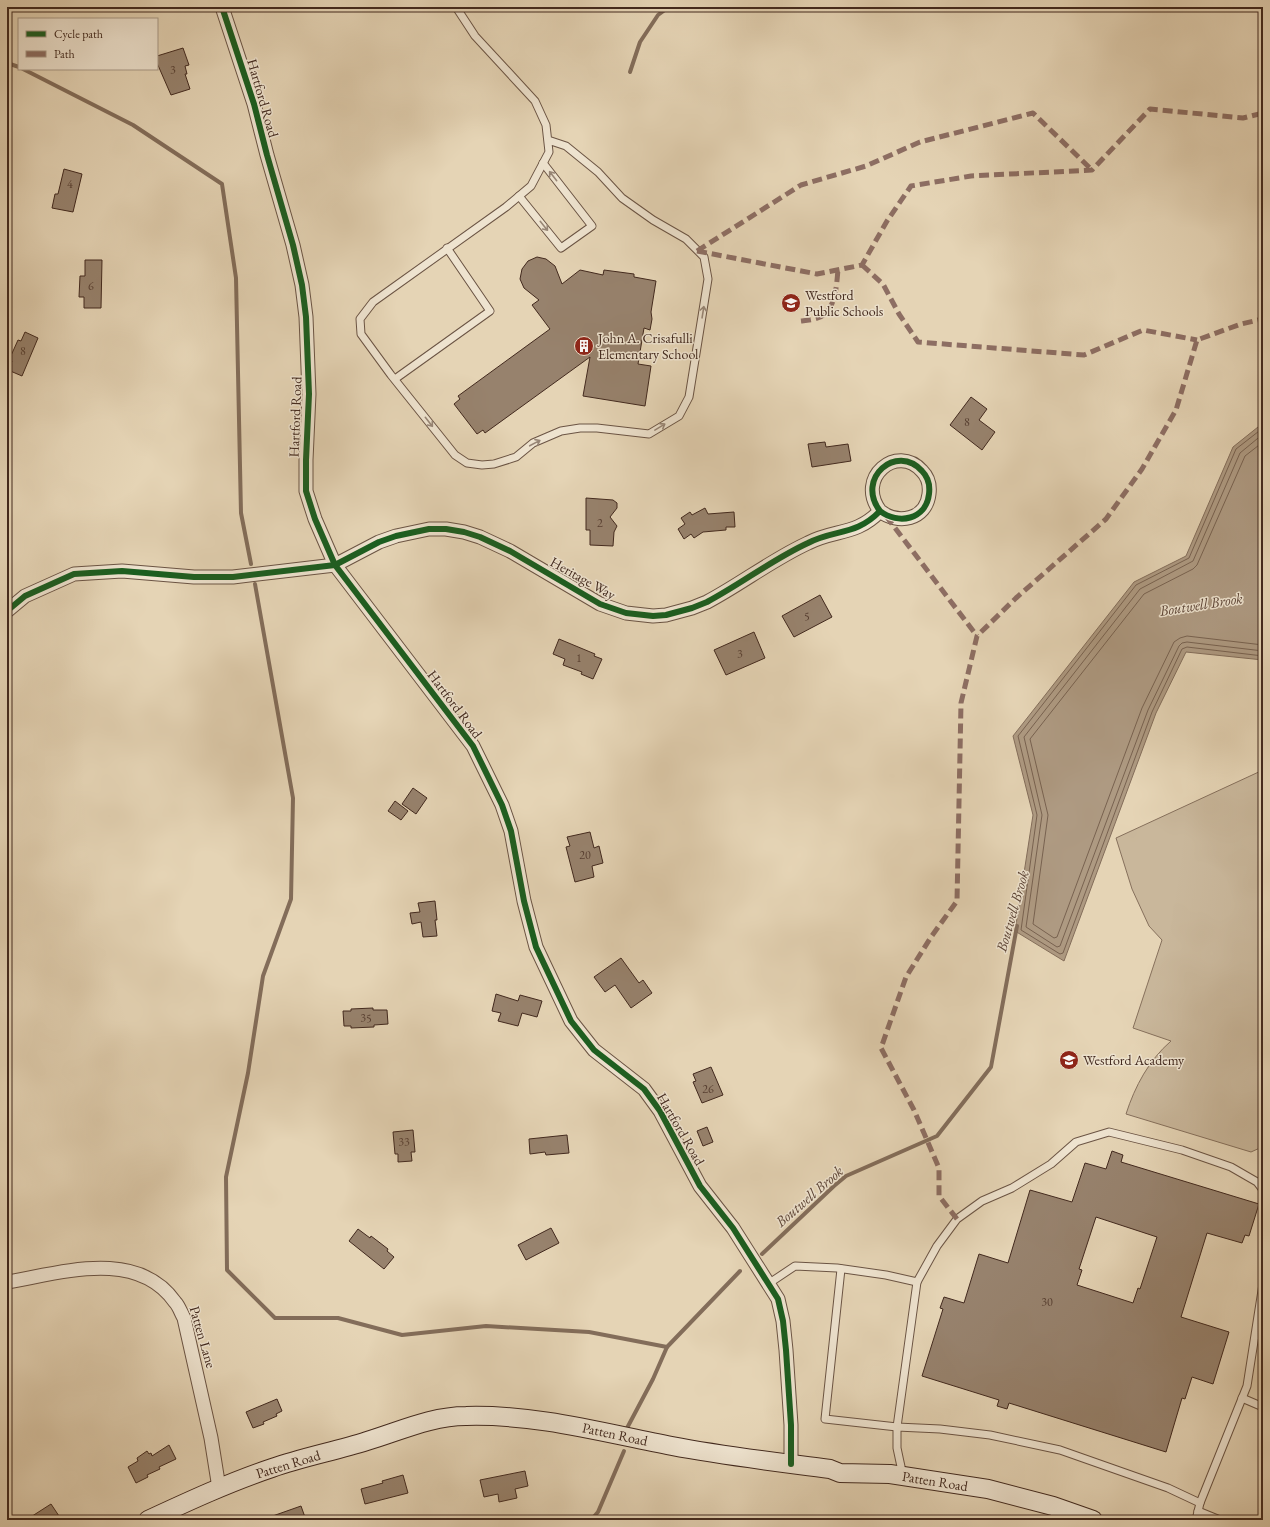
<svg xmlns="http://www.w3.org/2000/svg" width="1270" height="1527" font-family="'EB Garamond',serif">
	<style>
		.green { fill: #c9b79b; stroke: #86705c }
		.water { fill: #ae9a82; stroke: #836d5a }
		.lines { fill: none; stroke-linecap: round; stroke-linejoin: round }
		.shore { stroke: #786250; stroke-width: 1 }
		.stream { stroke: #836d5a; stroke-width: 4 }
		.building { fill: #97826d; stroke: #42291e; fill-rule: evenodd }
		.lane-casing { stroke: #6b5444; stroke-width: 9 }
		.street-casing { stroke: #6b5444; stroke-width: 15 }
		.secondary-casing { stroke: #42291e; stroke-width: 20 }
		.lane { stroke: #eee3cf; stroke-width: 7 }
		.street { stroke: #eee3cf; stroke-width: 13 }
		.secondary { stroke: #eee3cf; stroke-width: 18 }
		.quiet { stroke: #8d6e63; stroke-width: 5; stroke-dasharray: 10 5; stroke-linecap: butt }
		.cycleway-casing { stroke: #eee3cf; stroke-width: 8 }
		.cycleway { stroke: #1b5e20; stroke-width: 6 }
		.oneway { stroke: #988676 }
		.labels { text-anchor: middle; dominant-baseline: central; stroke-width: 3; stroke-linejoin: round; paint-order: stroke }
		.number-label { font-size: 12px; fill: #573f32 }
		.street-label { font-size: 14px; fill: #42291e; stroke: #eee3cf }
		.poi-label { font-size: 14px; fill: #42291e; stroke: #eee3cf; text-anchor: start }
		.water-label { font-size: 15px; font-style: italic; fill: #5d4537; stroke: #eee3cf }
	</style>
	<rect width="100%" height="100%" fill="#e5d4b5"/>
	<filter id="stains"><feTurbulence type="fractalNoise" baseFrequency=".005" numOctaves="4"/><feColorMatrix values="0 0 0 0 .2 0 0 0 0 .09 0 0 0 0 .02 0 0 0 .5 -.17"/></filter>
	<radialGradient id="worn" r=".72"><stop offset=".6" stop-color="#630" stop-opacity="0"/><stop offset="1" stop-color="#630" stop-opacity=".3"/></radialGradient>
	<path class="green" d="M1263 770V1143L1262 1147 1251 1152 1126 1114C1135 1086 1149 1060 1171 1041L1133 1028 1162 940 1149 926 1132 889 1116 838Z"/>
	<polygon class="water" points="1263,423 1263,660 1186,652 1156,713 1064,961 1015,931 1033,815 1013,736 1134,582 1186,556 1233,447"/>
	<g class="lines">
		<g class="shore">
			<polyline points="1263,428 1236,449 1189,558 1136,585 1018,736 1037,815 1021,930 1060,954 1063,953 1152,712 1182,649 1187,647 1263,656"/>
			<polyline points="1263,434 1240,453 1193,561 1140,589 1024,737 1042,815 1026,927 1057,947 1060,946 1148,710 1179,646 1182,643 1187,642 1263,651"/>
			<polyline points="1263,442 1245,456 1197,565 1193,569 1144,594 1030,739 1048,815 1033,924 1054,938 1057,937 1142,708 1174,642 1180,638 1187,636 1263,645"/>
		</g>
		<g class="stream">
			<polyline points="7,63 19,67"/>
			<polyline points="23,69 133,125 222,184 236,278 241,513 251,564"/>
			<polyline points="630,72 640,42 658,15 669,7"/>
			<polyline points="255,584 293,798 291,899 263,976 248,1073 226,1177 227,1270 275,1318 338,1318 402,1335 486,1326 589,1332 667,1347"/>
			<polyline points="762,1254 834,1186 846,1176 937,1136 991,1067 1017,926"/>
			<polyline points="626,1430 653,1379 667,1347 740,1271"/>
			<polyline points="591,1520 598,1512 624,1451"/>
		</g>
	</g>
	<g class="building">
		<polygon points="183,48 189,65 185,66 187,74 185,74 190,89 171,95 157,63 157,56"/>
		<polygon points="64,169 82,174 73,212 52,208 55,194 58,194"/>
		<polygon points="537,257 546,259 555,266 562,284 580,270 603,275 604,270 634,274 634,277 656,281 651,312 652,319 650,330 644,328 638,364 651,366 645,406 583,396 590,357 485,433 483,430 477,434 454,404 460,399 458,396 550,329 532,305 539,300 524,288 520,279 522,269 528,261"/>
		<polygon points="85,260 102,260 101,308 84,308 84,297 79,297 80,276 85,276"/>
		<polygon points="25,332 38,338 22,376 8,370 12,361 9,360 18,340 21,341"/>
		<polygon points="971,397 987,409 979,420 995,432 982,450 950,425"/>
		<polygon points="825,442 826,447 848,444 851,461 812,467 808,444"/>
		<polygon points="586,498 613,500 617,503 617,508 610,517 617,526 614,532 613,546 590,545 590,530 586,530"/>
		<polygon points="705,508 708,514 734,512 735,527 726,527 726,530 703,532 694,538 691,534 684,539 678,529 685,524 681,518 690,512 692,515"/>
		<polygon points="820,595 832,617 794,637 782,616"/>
		<polygon points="754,632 765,658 726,675 714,650"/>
		<polygon points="559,639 595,654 594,656 602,659 593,679 581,674 582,672 563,665 565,659 553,654"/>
		<polygon points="413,788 427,798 416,814 402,804"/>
		<polygon points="395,801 408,811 401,820 388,811"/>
		<polygon points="590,832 594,848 599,846 603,863 592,866 594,877 575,882 566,847 570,846 567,837"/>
		<polygon points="435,901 437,920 435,920 437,936 423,937 421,922 412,924 410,913 420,912 418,903"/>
		<polygon points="621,958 639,983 643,980 652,993 631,1008 615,985 605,992 594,977"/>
		<polygon points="496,994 518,1001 520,995 542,1001 537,1017 522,1013 518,1026 498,1021 501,1013 492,1011"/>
		<polygon points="373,1008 373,1010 387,1010 388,1024 374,1025 374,1027 351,1028 351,1026 344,1026 343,1011 351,1011 351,1009"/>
		<polygon points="711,1067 723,1095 702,1103 693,1082 696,1081 693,1074"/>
		<polygon points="707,1127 713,1142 703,1146 697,1131"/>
		<polygon points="413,1130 415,1152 411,1152 412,1161 398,1162 398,1154 395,1154 393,1132"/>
		<polygon points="567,1135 569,1153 546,1155 545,1152 530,1154 529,1139"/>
		<path d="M1112 1151 1123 1155 1121 1162 1259 1204 1249 1236 1245 1235 1242 1243 1207 1233 1181 1317 1229 1332 1213 1384 1192 1377 1185 1399 1182 1398 1166 1452 1009 1403 1007 1409 997 1406 999 1400 922 1376 943 1309 940 1308 944 1297 964 1303 979 1254 1008 1263 1030 1190 1072 1202 1085 1163 1106 1169ZM1096 1217 1157 1237 1140 1289 1138 1288 1133 1303 1077 1285 1082 1270 1079 1269Z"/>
		<polygon points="551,1228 559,1243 526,1260 518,1245"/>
		<polygon points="358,1229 370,1238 371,1236 388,1249 387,1251 394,1257 384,1269 349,1241"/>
		<polygon points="277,1399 282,1411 276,1414 277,1416 263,1422 264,1424 253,1428 246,1412"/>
		<polygon points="169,1445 176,1459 159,1467 160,1469 147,1475 148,1477 136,1483 128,1467 138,1461 137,1458 147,1451 149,1454 151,1453 152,1456"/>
		<polygon points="525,1471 528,1486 515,1489 517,1498 499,1502 498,1494 484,1497 480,1480"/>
		<polygon points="403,1475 408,1493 365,1504 361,1489 383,1483 382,1481"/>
		<polygon points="51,1504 59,1516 54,1520 26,1520"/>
		<polygon points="301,1506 306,1520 267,1520 267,1518"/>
	</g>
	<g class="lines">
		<defs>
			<g id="lane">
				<polyline points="456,7 475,36 535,101 546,125 549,152 531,186 506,207 373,302 360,319 361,334 391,375 455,455 467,463 482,465 494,464 516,457 533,443 561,431 580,428 597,428 649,434 679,416 689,397 708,279 704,257 686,239 653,220 622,198 598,172 566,146 548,140"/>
				<polyline points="519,196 561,248 592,226 543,163"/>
				<polyline points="395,379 490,311 447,248"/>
				<polyline points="841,1269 825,1419 897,1427 917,1282"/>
				<polyline points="768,1284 795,1266 837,1268 886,1275 917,1282 937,1246 957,1219 982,1201 1012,1188 1051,1164 1076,1142 1109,1132 1182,1150 1231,1167 1257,1182 1263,1190"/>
				<polyline points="1242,1398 1263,1407"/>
				<polyline points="903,1476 897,1448 897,1427 940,1429 990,1435 1060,1450 1168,1488 1200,1503 1196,1520"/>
				<polyline points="1200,1503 1247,1386 1263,1284"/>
				<polyline points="1198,1511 1220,1520"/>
			</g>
			<g id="street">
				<polyline points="222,7 254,104 267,155 293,245 302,285 306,317 309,394 306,460 306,491 315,519 335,565 473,746 502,805 511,831 524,901 536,947 571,1021 594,1050 644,1089 660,1111 700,1186 733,1228 778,1299 783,1321 786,1350 791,1425 791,1464"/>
				<path d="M7 611 25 596 74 574 122 571 194 577H233L335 565 379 542 396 536 429 529H446L464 532 480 537 510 551 600 604 626 613 653 616 666 615 692 608 707 602C741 584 773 559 808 543 835 529 856 536 880 511 898 525 926 520 929 494 930 486 928 477 922 471 897 443 855 478 880 511"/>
				<path d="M7 1282C61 1273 137 1248 175 1302 179 1306 181 1313 184 1318L211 1438 219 1488"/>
			</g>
			<path id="secondary" d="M148 1520C189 1501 230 1482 272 1468 303 1457 336 1451 367 1441 400 1431 432 1416 466 1416 537 1414 604 1433 672 1446 724 1456 777 1462 830 1469L840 1473 890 1474 988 1489 1053 1506 1093 1520"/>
		</defs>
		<use href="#lane" class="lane-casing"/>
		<use href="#street" class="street-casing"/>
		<use href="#secondary" class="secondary-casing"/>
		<use href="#lane" class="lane"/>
		<use href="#street" class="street"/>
		<use href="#secondary" class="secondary"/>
		<g class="quiet">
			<polyline points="697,251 817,274 862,265 887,221 911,186 971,176 1092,170 1150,109 1243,118 1263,113"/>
			<polyline points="697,251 801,185 866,166 920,142 1033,113 1092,170"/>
			<polyline points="862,265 883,284 899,314 918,342 1084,355 1143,330 1197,340"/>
			<path d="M801 321C810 320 821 319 827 312 836 302 837 281 838 269"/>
			<polyline points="886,516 977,636"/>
			<polyline points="957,1219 939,1196 939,1168 914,1110 881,1048 906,977 931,937 957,901 961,703 977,636 1016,598 1106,519 1142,469 1176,410 1197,340 1241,324 1263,319"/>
		</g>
		<defs>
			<g id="cycleway">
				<polyline points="222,7 254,104 267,155 293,245 302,285 306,317 309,394 306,460 306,491 315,519 335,565 473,746 502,805 511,831 524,901 536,947 571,1021 594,1050 644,1089 660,1111 700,1186 733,1228 778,1299 783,1321 786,1350 791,1425 791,1464"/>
				<path d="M7 611 25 596 74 574 122 571 194 577H233L335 565 379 542 396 536 429 529H446L464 532 480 537 510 551 600 604 626 613 653 616 666 615 692 608 707 602C741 584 773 559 808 543 835 529 856 536 880 511 898 525 926 520 929 494 930 486 928 477 922 471 897 443 855 478 880 511"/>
			</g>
		</defs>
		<use href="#cycleway" class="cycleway-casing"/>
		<use href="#cycleway" class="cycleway"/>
	</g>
	<defs><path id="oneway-shaft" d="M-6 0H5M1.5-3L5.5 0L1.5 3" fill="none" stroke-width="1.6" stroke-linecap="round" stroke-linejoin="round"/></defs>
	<g class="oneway">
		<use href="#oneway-shaft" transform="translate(553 176) rotate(-128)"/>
		<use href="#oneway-shaft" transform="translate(544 226) rotate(51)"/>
		<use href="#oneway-shaft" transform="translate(703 312) rotate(-81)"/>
		<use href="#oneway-shaft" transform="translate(429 422) rotate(52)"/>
		<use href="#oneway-shaft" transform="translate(660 427) rotate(-31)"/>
		<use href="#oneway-shaft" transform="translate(535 443) rotate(-28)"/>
	</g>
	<defs>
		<symbol id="school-disc" viewBox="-11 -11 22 22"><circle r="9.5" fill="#8f2418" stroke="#eee3cf"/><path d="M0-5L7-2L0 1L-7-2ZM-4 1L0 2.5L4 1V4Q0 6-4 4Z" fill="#fff"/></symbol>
		<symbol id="building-disc" viewBox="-11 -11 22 22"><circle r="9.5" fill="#8f2418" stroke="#eee3cf"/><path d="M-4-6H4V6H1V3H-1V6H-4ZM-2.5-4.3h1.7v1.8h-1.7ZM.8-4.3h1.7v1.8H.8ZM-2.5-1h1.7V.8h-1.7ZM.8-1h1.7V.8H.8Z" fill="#fff"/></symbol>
	</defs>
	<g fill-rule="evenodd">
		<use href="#school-disc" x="780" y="292" width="22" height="22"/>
		<use href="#building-disc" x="573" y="335" width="22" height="22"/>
		<use href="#school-disc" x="1058" y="1049" width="22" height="22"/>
	</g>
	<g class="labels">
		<g class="number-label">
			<text x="173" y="70">3</text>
			<text x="70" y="184">4</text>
			<text x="91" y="286">6</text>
			<text x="23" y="351">8</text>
			<text x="967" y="422">8</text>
			<text x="600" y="523">2</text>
			<text x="807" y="616">5</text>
			<text x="740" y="654">3</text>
			<text x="579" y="658">1</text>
			<text x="585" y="855">20</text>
			<text x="366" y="1018">35</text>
			<text x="708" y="1089">26</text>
			<text x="404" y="1142">33</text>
			<text x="1047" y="1302">30</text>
		</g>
		<g class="street-label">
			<text transform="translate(263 98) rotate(74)">Hartford Road</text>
			<text transform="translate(295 417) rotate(-88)">Hartford Road</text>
			<text transform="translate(583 578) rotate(29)">Heritage Way</text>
			<text transform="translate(455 704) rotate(53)">Hartford Road</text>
			<text transform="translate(681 1129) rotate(60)">Hartford Road</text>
			<text transform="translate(203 1337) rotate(74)">Patten Lane</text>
			<text transform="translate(615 1434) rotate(12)">Patten Road</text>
			<text transform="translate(288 1464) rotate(-17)">Patten Road</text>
			<text transform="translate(935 1481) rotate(9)">Patten Road</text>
		</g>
		<g class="poi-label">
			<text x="805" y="295">Westford<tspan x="805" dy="16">Public Schools</tspan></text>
			<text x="598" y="338">John A. Crisafulli<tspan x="598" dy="16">Elementary School</tspan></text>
			<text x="1083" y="1060">Westford Academy</text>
		</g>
		<g class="water-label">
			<text transform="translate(1201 604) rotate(-9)">Boutwell Brook</text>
			<text transform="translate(1012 911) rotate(-74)">Boutwell Brook</text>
			<text transform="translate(809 1196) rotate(-41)">Boutwell Brook</text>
		</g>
	</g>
	<rect width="1270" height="1527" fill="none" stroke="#e5d4b5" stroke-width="24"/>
	<rect x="8" y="8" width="1254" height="1511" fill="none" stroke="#42291e" stroke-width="2"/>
	<rect x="12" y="12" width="1246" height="1503" fill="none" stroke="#42291e"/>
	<rect x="18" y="18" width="140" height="52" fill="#eee3cf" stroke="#a99988"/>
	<rect x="26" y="31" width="20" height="6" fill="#1b5e20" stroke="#a99988"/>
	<text x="54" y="38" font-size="12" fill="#42291e">Cycle path</text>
	<rect x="26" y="51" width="20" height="6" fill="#8d6e63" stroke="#a99988"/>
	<text x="54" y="58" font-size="12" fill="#42291e">Path</text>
	<rect width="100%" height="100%" filter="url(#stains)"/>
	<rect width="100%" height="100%" fill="url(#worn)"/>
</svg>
